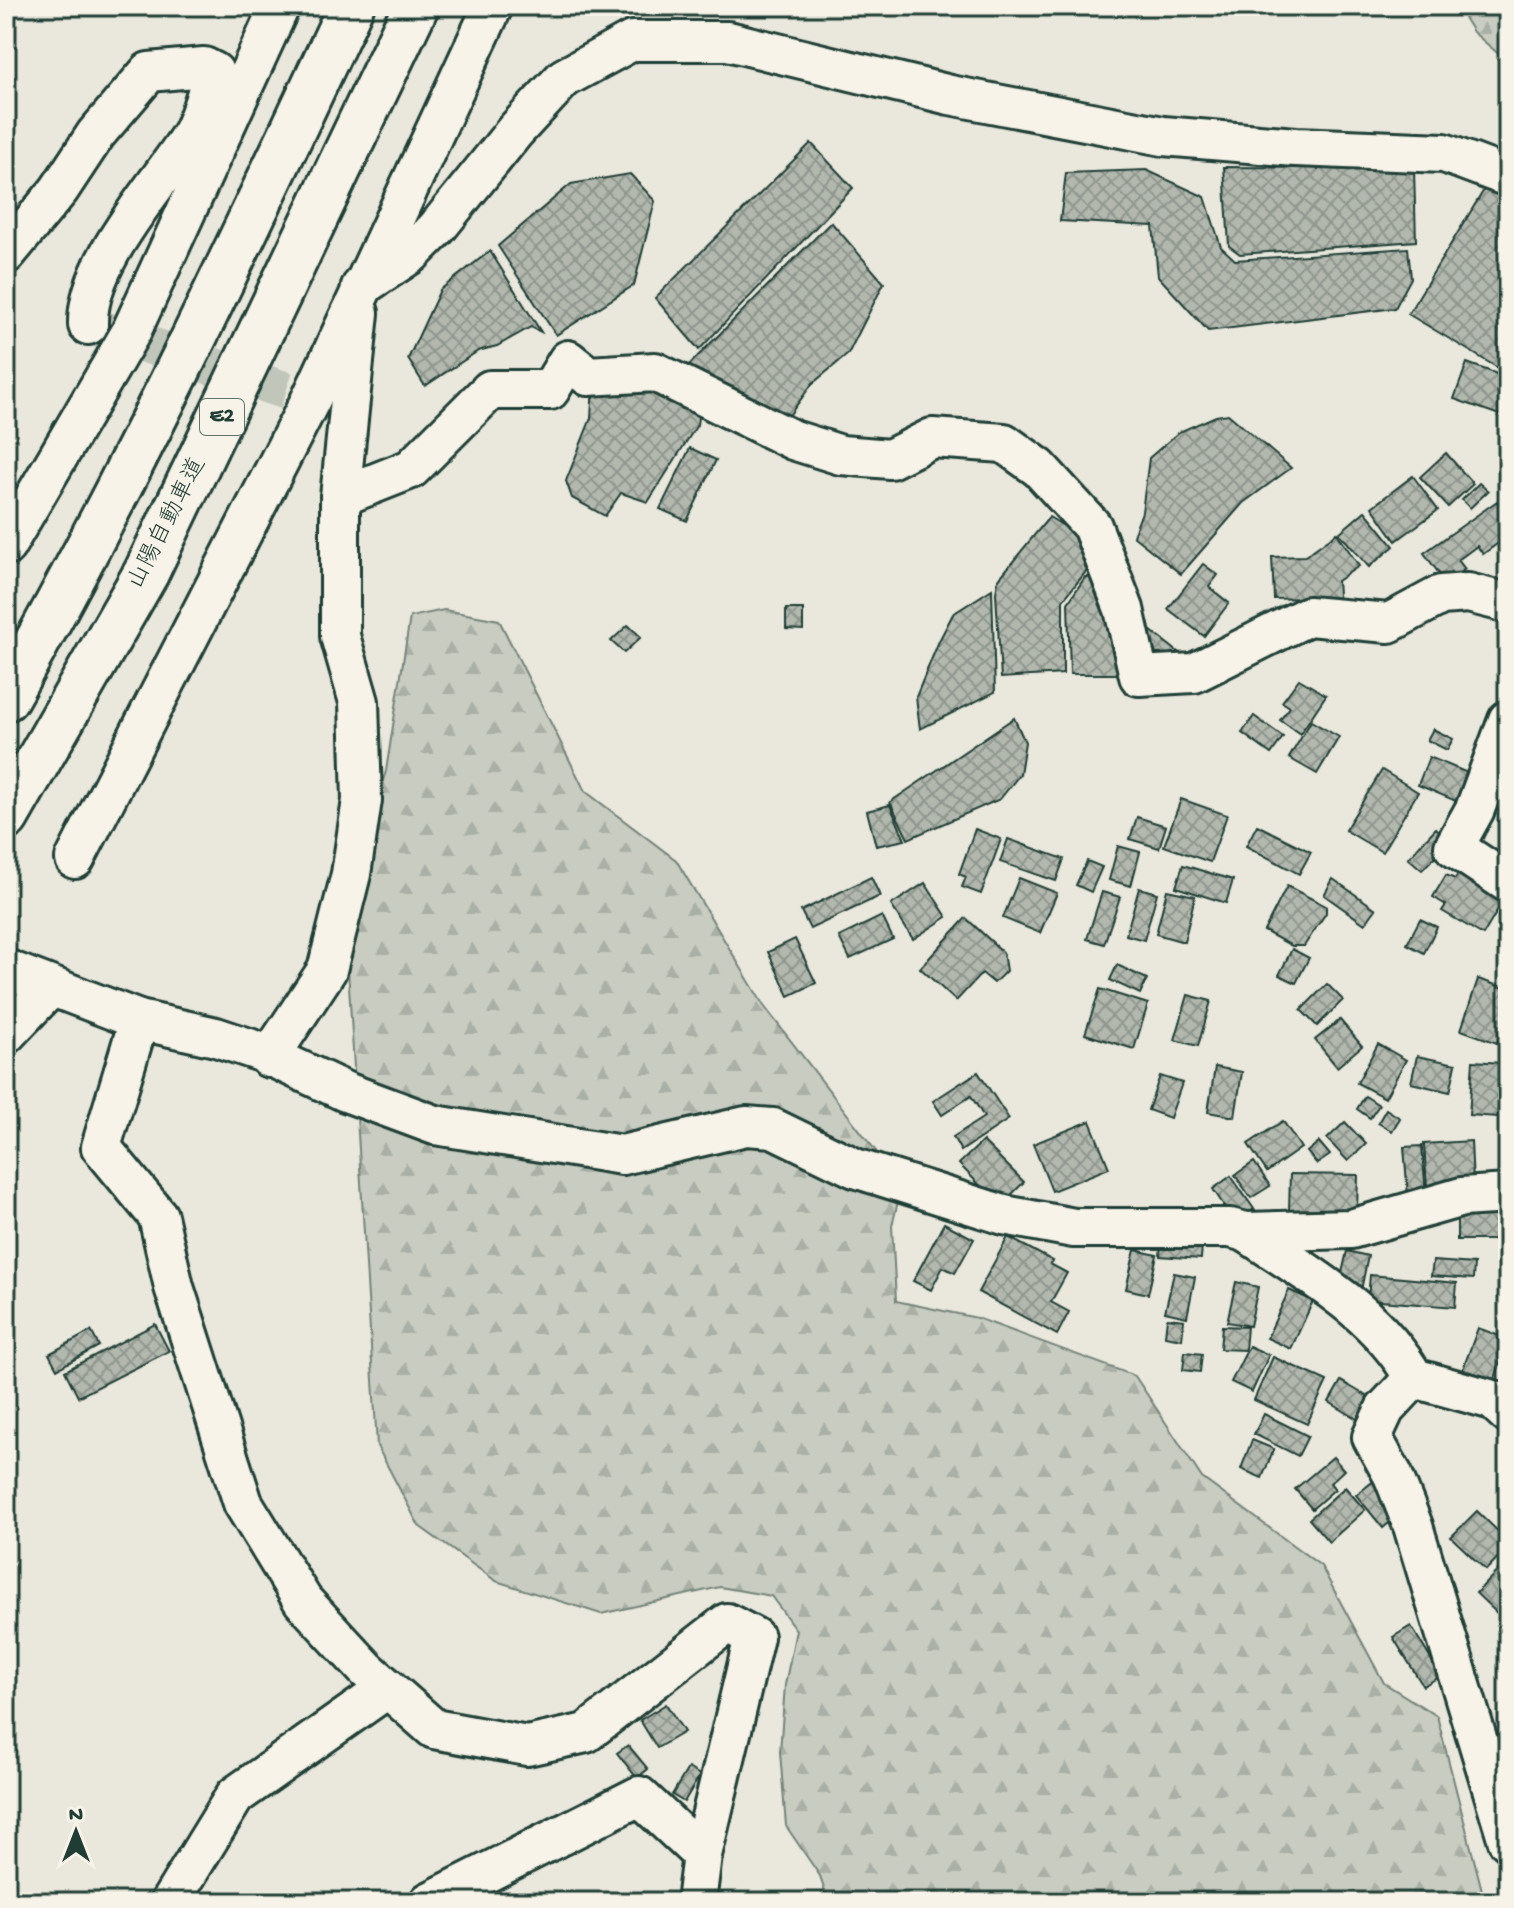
<svg xmlns="http://www.w3.org/2000/svg" width="1514" height="1908" font-family="'Gochi Hand','Klee One',sans-serif">
	<style>
		.forest { fill: url(#forest-firs); stroke: #74847a; stroke-width: 2 }
		.building { fill: url(#building-cross-hatch); stroke: #1f3d34; stroke-width: 2 }
		.lines { fill: none; stroke-linecap: round; stroke-linejoin: round }
		.minor-tunnel { stroke: #c1c6bb; stroke-width: 38; stroke-dasharray: 38 19; stroke-linecap: butt }
		.minor-casing { stroke: #1f3d34; stroke-width: 44 }
		.highway-casing { stroke: #1f3d34; stroke-width: 50 }
		.minor { stroke: #f7f3e8; stroke-width: 38 }
		.highway { stroke: #f7f3e8; stroke-width: 44 }
		.labels { text-anchor: middle; dominant-baseline: central; stroke-width: 6; stroke-linejoin: round; paint-order: stroke }
		.shield { fill: #f7f3e8; stroke: #60746a; stroke-width: 2 }
		.shield-label { font-size: 22px; font-weight: bold; fill: #1f3d34 }
		.street-label { font-size: 24px; fill: #1f3d34; stroke: #f7f3e8 }
	</style>
	<defs>
		<pattern id="forest-firs" width="22" height="20" patternUnits="userSpaceOnUse" patternTransform="scale(2)"><rect width="22" height="20" fill="#c8ccc1"/><path d="M5 1l3.5 6h-7zM16 11l3.5 6h-7z" fill="#abb0a6"/></pattern>
		<pattern id="building-cross-hatch" width="8" height="8" patternUnits="userSpaceOnUse" patternTransform="scale(2)"><rect width="8" height="8" fill="#b2b8ae"/><path d="M0 0l8 8M0 8l8-8" fill="none" stroke="#90978e"/></pattern>
	</defs>
	<rect width="100%" height="100%" fill="#eae8dd"/>
	<filter id="ink" filterUnits="userSpaceOnUse"><feTurbulence type="fractalNoise" baseFrequency=".0125" numOctaves="2"/><feDisplacementMap in="SourceGraphic" scale="16" xChannelSelector="R" yChannelSelector="G"/><feConvolveMatrix kernelMatrix="1 2 1 2 8 2 1 2 1" color-interpolation-filters="sRGB"/></filter>
	<g filter="url(#ink)">
		<g class="forest">
			<polygon points="1457,6 1508,6 1508,62 1473,32"/>
			<polygon points="444,610 499,620 585,791 676,860 764,1006 902,1185 892,1226 896,1301 977,1318 1135,1376 1202,1478 1321,1566 1384,1683 1437,1716 1485,1902 828,1902 820,1876 786,1826 780,1752 785,1685 796,1630 771,1596 720,1587 601,1614 496,1581 419,1526 377,1446 344,903 386,771 410,617"/>
		</g>
		<g class="building">
			<polygon points="811,143 853,188 699,350 655,298"/>
			<polygon points="1224,167 1414,169 1416,241 1240,254 1229,246"/>
			<polygon points="1146,170 1205,197 1221,247 1235,260 1408,248 1411,278 1395,308 1208,331 1158,276 1153,226 1060,221 1066,173"/>
			<polygon points="630,174 655,201 634,285 556,335 498,246 571,184"/>
			<polygon points="1490,180 1508,190 1508,363 1503,371 1408,314"/>
			<polygon points="831,222 884,283 848,354 812,384 788,417 682,372"/>
			<polygon points="490,251 541,332 531,327 497,346 478,351 425,386 408,359 440,290"/>
			<polygon points="1467,363 1508,378 1508,418 1454,399"/>
			<polygon points="650,382 699,409 697,425 648,502 621,493 605,516 572,498 566,481 591,418 593,385"/>
			<polygon points="1228,414 1291,468 1243,503 1181,574 1133,536 1142,512 1149,458 1179,432 1216,416"/>
			<polygon points="690,448 716,460 687,521 660,509"/>
			<polygon points="1446,453 1473,484 1448,507 1420,477"/>
			<polygon points="1413,476 1438,510 1396,541 1372,507"/>
			<polygon points="1479,483 1488,491 1470,508 1462,500"/>
			<polygon points="1497,501 1508,515 1508,526 1500,532 1504,539 1483,554 1477,546 1458,560 1465,569 1446,583 1424,553"/>
			<polygon points="1365,511 1394,546 1369,567 1339,533"/>
			<polygon points="1049,517 1085,539 1093,563 1063,600 1063,674 1001,678 996,593 998,580"/>
			<polygon points="1337,533 1359,566 1337,581 1339,607 1307,609 1306,598 1274,599 1272,557 1305,556"/>
			<polygon points="1203,564 1218,575 1209,587 1229,603 1204,636 1168,609"/>
			<polygon points="1085,577 1102,578 1123,674 1070,674 1068,603"/>
			<polygon points="992,589 995,692 920,729 916,697 939,641 953,614"/>
			<polygon points="786,609 803,609 803,630 786,629"/>
			<polygon points="628,625 641,637 624,653 611,641"/>
			<polygon points="1150,630 1183,656 1171,671 1138,645"/>
			<polygon points="1299,679 1326,695 1300,734 1280,720 1290,707 1282,702"/>
			<polygon points="1254,716 1283,737 1271,754 1242,733"/>
			<polygon points="1014,718 1025,742 1020,774 1000,799 908,839 890,802"/>
			<polygon points="1311,721 1339,737 1317,774 1289,758"/>
			<polygon points="1433,729 1453,739 1447,750 1427,740"/>
			<polygon points="1429,757 1475,776 1463,804 1418,785"/>
			<polygon points="1382,770 1418,792 1382,852 1345,830"/>
			<polygon points="1181,799 1227,815 1210,862 1164,846"/>
			<polygon points="890,805 905,840 876,846 867,811"/>
			<polygon points="1137,817 1166,826 1159,848 1130,839"/>
			<polygon points="1257,825 1311,852 1299,874 1246,846"/>
			<polygon points="1436,828 1450,841 1422,870 1408,858"/>
			<polygon points="975,829 1001,839 981,894 962,887 966,877 959,874"/>
			<polygon points="1008,839 1064,859 1056,881 1000,862"/>
			<polygon points="1118,846 1140,852 1131,886 1109,880"/>
			<polygon points="1087,861 1102,867 1091,892 1076,885"/>
			<polygon points="1183,865 1233,880 1226,903 1176,887"/>
			<polygon points="1463,865 1508,893 1483,935 1442,911 1446,905 1433,897 1446,875 1455,879"/>
			<polygon points="871,877 880,896 810,929 801,911"/>
			<polygon points="1019,878 1057,893 1040,933 1003,918"/>
			<polygon points="1333,879 1376,909 1365,924 1324,895"/>
			<polygon points="925,883 947,917 913,939 891,905"/>
			<polygon points="1287,886 1326,906 1326,913 1304,946 1292,946 1264,931"/>
			<polygon points="1139,888 1157,893 1144,940 1126,935"/>
			<polygon points="1167,890 1195,896 1184,942 1156,934"/>
			<polygon points="1102,892 1120,897 1104,944 1087,939"/>
			<polygon points="882,916 893,939 850,959 839,937"/>
			<polygon points="966,918 1003,952 1006,971 994,983 982,973 956,1001 920,968"/>
			<polygon points="1420,919 1437,927 1424,953 1407,944"/>
			<polygon points="795,939 816,983 789,996 768,952"/>
			<polygon points="1292,949 1309,958 1296,983 1279,975"/>
			<polygon points="1117,965 1147,979 1140,994 1110,980"/>
			<polygon points="1478,979 1508,989 1508,1011 1497,1043 1461,1030"/>
			<polygon points="1327,984 1343,1000 1317,1026 1301,1010"/>
			<polygon points="1100,989 1148,1004 1134,1049 1085,1034"/>
			<polygon points="1188,995 1211,1001 1198,1046 1175,1040"/>
			<polygon points="1340,1020 1362,1046 1337,1067 1315,1040"/>
			<polygon points="1378,1044 1406,1060 1385,1098 1357,1083"/>
			<polygon points="1417,1056 1456,1064 1450,1092 1411,1083"/>
			<polygon points="1473,1061 1502,1063 1498,1117 1469,1115"/>
			<polygon points="1215,1067 1242,1072 1235,1117 1208,1112"/>
			<polygon points="978,1072 1009,1119 961,1151 953,1137 984,1117 971,1096 942,1115 933,1101"/>
			<polygon points="1160,1076 1182,1083 1170,1118 1148,1110"/>
			<polygon points="1507,1079 1508,1079 1508,1113 1505,1112"/>
			<polygon points="1365,1096 1379,1105 1370,1118 1357,1109"/>
			<polygon points="1386,1109 1400,1118 1392,1131 1378,1123"/>
			<polygon points="1090,1121 1109,1168 1052,1191 1033,1144"/>
			<polygon points="1283,1121 1301,1148 1267,1172 1248,1144"/>
			<polygon points="1345,1122 1366,1144 1348,1161 1327,1139"/>
			<polygon points="983,1141 1024,1182 1000,1206 959,1164"/>
			<polygon points="1471,1141 1473,1184 1427,1187 1424,1144"/>
			<polygon points="1319,1142 1330,1155 1317,1164 1307,1152"/>
			<polygon points="1422,1146 1426,1195 1408,1196 1404,1147"/>
			<polygon points="1254,1162 1270,1186 1251,1198 1235,1175"/>
			<polygon points="1290,1174 1358,1175 1357,1211 1289,1210"/>
			<polygon points="1231,1176 1254,1209 1235,1222 1213,1189"/>
			<rect x="1457" y="1211" width="51" height="29"/>
			<polygon points="944,1223 974,1239 955,1273 943,1267 931,1290 913,1281"/>
			<polygon points="1008,1237 1053,1261 1050,1264 1067,1273 1051,1302 1069,1312 1057,1335 978,1292"/>
			<polygon points="1161,1241 1202,1245 1201,1259 1160,1256"/>
			<polygon points="1135,1250 1157,1255 1148,1294 1126,1289"/>
			<polygon points="1347,1251 1368,1256 1360,1295 1338,1291"/>
			<polygon points="1433,1261 1474,1264 1473,1279 1431,1276"/>
			<polygon points="1174,1273 1195,1277 1187,1317 1165,1312"/>
			<polygon points="1370,1275 1457,1283 1455,1307 1368,1300"/>
			<polygon points="1236,1282 1258,1287 1250,1326 1227,1322"/>
			<polygon points="1289,1290 1313,1301 1291,1349 1267,1338"/>
			<polygon points="1167,1318 1184,1320 1182,1339 1165,1336"/>
			<polygon points="155,1324 169,1351 78,1397 65,1371"/>
			<polygon points="1222,1326 1247,1327 1245,1350 1220,1349"/>
			<polygon points="1478,1328 1508,1339 1492,1388 1460,1377"/>
			<polygon points="91,1331 99,1346 57,1369 49,1354"/>
			<polygon points="1249,1346 1269,1355 1252,1392 1231,1382"/>
			<polygon points="1185,1352 1202,1354 1200,1372 1183,1370"/>
			<polygon points="1273,1357 1327,1381 1307,1424 1254,1400"/>
			<polygon points="1341,1381 1375,1401 1362,1422 1329,1402"/>
			<polygon points="1264,1414 1308,1436 1298,1456 1254,1434"/>
			<polygon points="1252,1440 1274,1449 1262,1478 1241,1469"/>
			<polygon points="1333,1457 1344,1470 1330,1483 1335,1489 1312,1509 1295,1489"/>
			<polygon points="1375,1480 1402,1512 1383,1528 1356,1495"/>
			<polygon points="1345,1487 1365,1510 1329,1542 1309,1519"/>
			<polygon points="1477,1511 1508,1541 1508,1547 1486,1570 1451,1537"/>
			<polygon points="1508,1560 1508,1604 1498,1614 1476,1593"/>
			<polygon points="1411,1626 1441,1676 1423,1686 1393,1637"/>
			<polygon points="666,1704 684,1732 657,1748 640,1720"/>
			<polygon points="628,1745 648,1769 637,1778 617,1753"/>
			<polygon points="688,1768 700,1775 684,1802 672,1795"/>
			<polygon points="485,1892 491,1902 466,1902"/>
		</g>
		<g class="lines">
			<polyline class="minor-tunnel" points="88,325 311,399"/>
			<defs>
				<g id="minor">
					<path d="M6 254 59 190 96 134 149 72 204 67 214 72C206 92 201 118 190 136 157 188 86 262 88 325"/>
					<polyline points="361,287 411,254 436,229 515,131 564,78 632,41 728,41 950,95 1163,136 1296,147 1444,153 1508,177"/>
					<polyline points="340,497 411,469 490,390 550,390 568,360 588,376 655,372 793,440 841,455 890,459 932,438 1004,443 1039,468 1092,526 1124,609 1139,676 1194,673 1308,616 1389,623 1441,595 1468,593 1508,603"/>
					<polyline points="6,546 131,332 280,6"/>
					<polyline points="1508,720 1475,809 1454,847 1508,883"/>
					<polyline points="75,859 311,399 493,6"/>
					<polyline points="6,969 139,1020 216,1037 261,1052 346,1092 435,1125 622,1155 746,1126 773,1128 855,1168 1004,1215 1074,1228 1230,1228 1246,1232 1351,1229 1462,1197 1508,1194"/>
					<polyline points="139,1020 101,1147 158,1216 174,1287 243,1503 303,1601 366,1669 434,1729 527,1746 586,1733 727,1623 754,1637 702,1855 696,1902"/>
					<polyline points="6,1034 50,988"/>
					<polyline points="269,1058 327,970 351,874 362,800 359,702 340,636 340,497 359,313"/>
					<path d="M1246 1232C1309 1275 1376 1311 1414 1378L1493 1400 1508 1414"/>
					<polyline points="1414,1378 1385,1409 1372,1437 1393,1475 1413,1526 1508,1841"/>
					<polyline points="170,1902 235,1796 388,1688"/>
					<polyline points="429,1902 639,1796 702,1855"/>
				</g>
				<g id="highway">
					<path d="M6 698C133 473 242 240 351 6"/>
					<polyline points="6,817 146,573 416,6"/>
				</g>
			</defs>
			<use href="#minor" class="minor-casing"/>
			<use href="#highway" class="highway-casing"/>
			<use href="#minor" class="minor"/>
			<use href="#highway" class="highway"/>
		</g>
	</g>
	<g class="labels">
		<rect class="shield" x="200" y="399" width="44" height="36" rx="6"/>
		<g class="shield-label">
			<text x="222" y="417">E2</text>
		</g>
		<g class="street-label">
			<text transform="translate(168 524) rotate(-63)">山陽自動車道</text>
		</g>
	</g>
	<rect width="1514" height="1908" fill="none" stroke="#f7f3e8" stroke-width="32"/>
	<rect x="16" y="16" width="1482" height="1876" fill="none" stroke="#1f3d34" stroke-width="3" filter="url(#ink)"/>
	<g transform="translate(76 1832)" stroke="#f7f3e8" stroke-width="6" paint-order="stroke">
	<path d="M0-6L14 30L0 20L-14 30Z" fill="#1f3d34"/>
	<text y="-12" font-size="22" font-weight="bold" text-anchor="middle" fill="#1f3d34">N</text>
	</g>
</svg>
